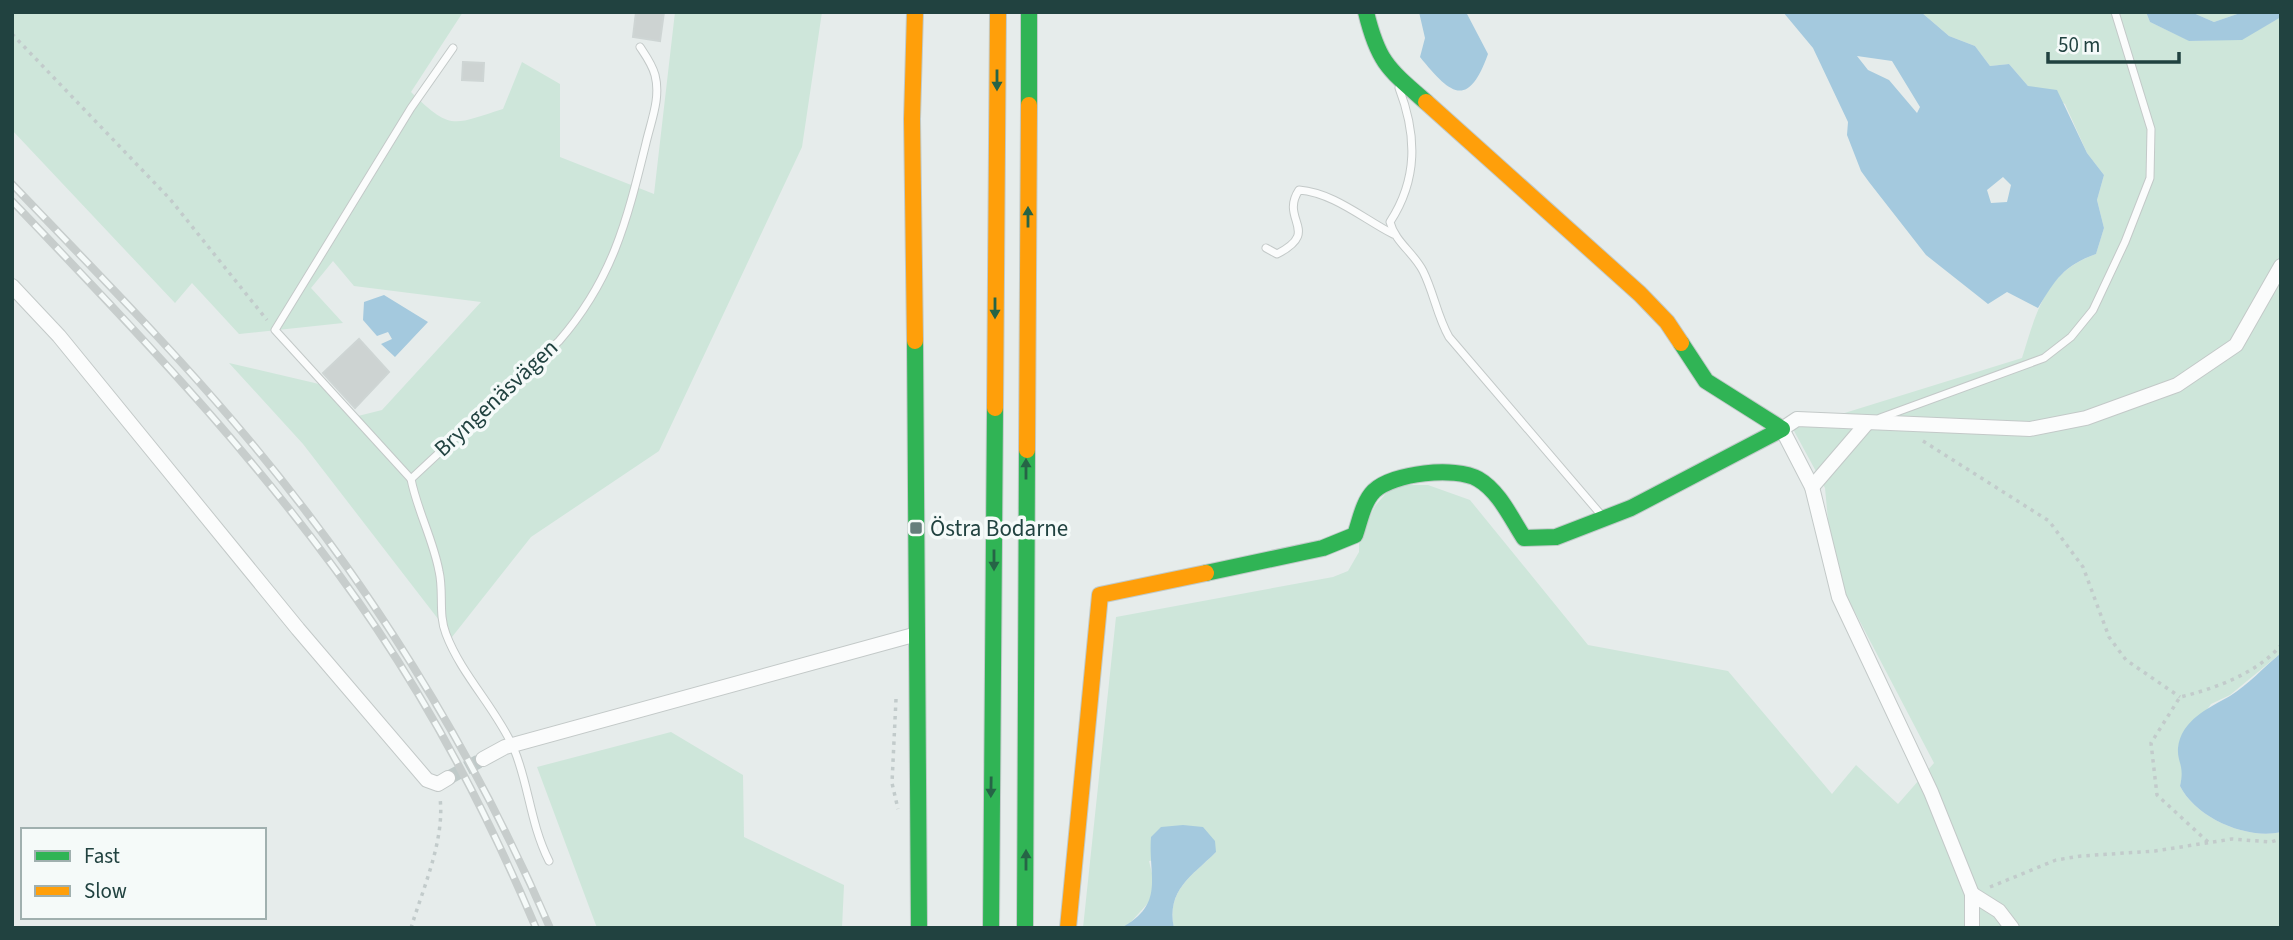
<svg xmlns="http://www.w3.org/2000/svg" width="2293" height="940" font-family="'Source Sans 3',sans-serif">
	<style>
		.green { fill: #cee6da }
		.water { fill: #a4c9de; fill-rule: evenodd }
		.building { fill: #cdd3d2; stroke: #ced5d4; stroke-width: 2 }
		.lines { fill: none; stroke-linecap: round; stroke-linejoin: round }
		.street-tunnel { stroke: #bfcac9; stroke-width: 14; stroke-dasharray: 14 7; stroke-linecap: butt }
		.lane-casing { stroke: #c3c9c8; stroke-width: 9 }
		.street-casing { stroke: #c3c9c8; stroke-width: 16 }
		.fast-casing { stroke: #c1cac9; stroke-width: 18 }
		.slow-casing { stroke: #c1cac9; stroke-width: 18 }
		.path { stroke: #c2cbcb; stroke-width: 3.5; stroke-dasharray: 3.5 5; stroke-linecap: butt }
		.lane { stroke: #fbfcfc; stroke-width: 7 }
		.street { stroke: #fbfcfc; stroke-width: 14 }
		.fast { stroke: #30b455; stroke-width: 16 }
		.slow { stroke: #ff9f0a; stroke-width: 16 }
		.rail-casing { stroke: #c7cdcc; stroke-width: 8 }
		.rail { stroke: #f5faf9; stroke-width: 5; stroke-dasharray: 16; stroke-linecap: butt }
		.oneway { fill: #266446 }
		.poi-dot { fill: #667e7c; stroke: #f5faf9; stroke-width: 2.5 }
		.labels { text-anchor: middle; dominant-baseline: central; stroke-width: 7; stroke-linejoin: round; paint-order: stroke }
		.street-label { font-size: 23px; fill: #214240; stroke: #f5faf9 }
		.poi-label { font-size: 23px; fill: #214240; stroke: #f5faf9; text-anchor: start }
	</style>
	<rect width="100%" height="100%" fill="#e6eceb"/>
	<g class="green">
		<path d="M12 12H463L411 92C451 131 452 125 503 109L522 62 560 84V157L654 194 675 12H822L802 147 659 451 531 537 452 637 303 444 229 363 319 384 350 418 382 410 481 302 354 286 333 261 311 288 343 323 239 334 192 283 175 303 12 130Z"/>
		<path d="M1921 12H2146L2150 22 2190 41 2242 39 2281 17V653L2230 695 2211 704 2178 750 2184 770 2180 786C2196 818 2247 840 2281 832V928H1174C1166 890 1192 876 1216 852L1149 861 1155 886 1149 902 1130 923 1121 928H1083L1116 617 1333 577 1348 571 1359 552V539L1375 506 1388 491 1402 485H1428L1470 500 1588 645 1728 671 1832 794 1856 765 1898 804 1934 763 1846 595 1830 541 1825 488 1793 429 2022 358C2037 311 2045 272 2096 254L2104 228 2097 200 2104 175 2087 153 2065 104 2028 86 2009 64 1990 66 1975 46 1949 36Z"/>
		<polygon points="2191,12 2243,12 2214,22"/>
		<polygon points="671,732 743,775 744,837 844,885 842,928 597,928 537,767"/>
	</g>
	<g class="water">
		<path d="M1419 12H1466L1488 54C1468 110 1450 94 1420 57L1425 38Z"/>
		<path d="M1783 12H1921L1949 36 1975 46 1990 66 2009 64 2028 86 2057 90 2087 153 2104 175 2097 200 2104 228 2096 254C2063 266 2056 279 2038 308L2007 292 1988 304 1926 255 1869 182 1861 171 1847 135 1848 122 1813 48ZM1857 56 1892 61 1920 107 1917 113 1889 80 1868 70ZM2003 177 2011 185 2007 202 1991 203 1987 190Z"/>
		<polygon points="2146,12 2191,12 2214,22 2243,12 2281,12 2281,17 2242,40 2189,41 2150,22"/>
		<polygon points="384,295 428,322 395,357 381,344 392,339 388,332 377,336 363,320 364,302"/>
		<path d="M2281 653V832C2247 840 2196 818 2180 786 2185 765 2177 763 2178 748 2181 720 2209 708 2230 696 2248 685 2264 667 2281 653Z"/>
		<path d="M1183 825 1203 827 1215 841 1216 852C1192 876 1166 890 1174 928H1121C1166 904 1148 877 1151 837L1161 827Z"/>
	</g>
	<g class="building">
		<polygon points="636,12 664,12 660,41 633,37"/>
		<polygon points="463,62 484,63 483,81 462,80"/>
		<polygon points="359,339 389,372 355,408 323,373"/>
	</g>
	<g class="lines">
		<polyline class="street-tunnel" points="448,778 483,759"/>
		<defs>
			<g id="lane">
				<path d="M1399 88C1417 135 1418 179 1390 222 1395 242 1414 253 1423 271 1434 293 1437 316 1449 337L1603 517"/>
				<path d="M1266 248 1277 254C1322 231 1279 220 1299 190 1334 193 1362 218 1393 234"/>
				<polyline points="1880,418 2044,358 2071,337 2093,310 2125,242 2150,178 2151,129 2115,12"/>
				<polyline points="411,479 275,330 411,108 453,48"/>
				<path d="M549 861C530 823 529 785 514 749 496 708 462 676 446 634 438 614 444 592 439 571 433 539 417 510 411 479L559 341C613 279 627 220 646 143 651 121 661 98 655 75 652 64 646 56 640 47"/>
			</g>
			<g id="street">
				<polyline points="12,286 59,336 298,629 427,780 438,784 448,778"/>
				<polyline points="1812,487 1867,423"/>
				<polyline points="483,759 505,747 917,634"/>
				<polyline points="1972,894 1999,911 2012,928"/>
				<polyline points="1972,928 1972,894 1931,792 1839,597 1812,487 1782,429 1797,419 2030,429 2086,418 2177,385 2236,345 2281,266"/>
			</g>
			<g id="fast">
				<path d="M1366 12C1378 62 1388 69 1426 102"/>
				<polyline points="1029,105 1029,12"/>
				<polyline points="915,341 919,928"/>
				<path d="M1206 573 1323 548 1355 535C1360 521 1363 502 1374 491 1393 473 1455 466 1478 479 1499 491 1511 518 1524 538L1556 537 1631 508 1782 429 1706 381 1681 343"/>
				<polyline points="991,928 995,408"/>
				<polyline points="1025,928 1027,450"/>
			</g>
			<g id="slow">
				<polyline points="915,12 912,119 915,341"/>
				<polyline points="1426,102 1640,294 1667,322 1681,343"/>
				<polyline points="995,408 998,12"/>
				<polyline points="1027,450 1029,105"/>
				<polyline points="1068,928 1100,595 1206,573"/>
			</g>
		</defs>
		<use href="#lane" class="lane-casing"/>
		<use href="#street" class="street-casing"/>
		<use href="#fast" class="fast-casing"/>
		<use href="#slow" class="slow-casing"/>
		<g class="path">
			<polyline points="12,34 170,199 267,320"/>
			<polyline points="1923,441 2049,521 2083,567 2109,637 2126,660 2180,697"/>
			<polyline points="896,699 892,783 898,809"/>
			<path d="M2208 842 2157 795 2151 743 2180 697C2214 689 2258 673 2281 645"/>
			<polyline points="1990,887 2056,860 2081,856 2155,851 2232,839 2271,842 2281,839"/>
			<path d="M411 928C423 888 445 840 440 798"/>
		</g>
		<use href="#lane" class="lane"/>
		<use href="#street" class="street"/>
		<use href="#fast" class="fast"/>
		<use href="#slow" class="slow"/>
		<defs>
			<g id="rail">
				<path d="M12 184C92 268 175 351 249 440 373 588 473 750 550 928"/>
				<path d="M12 201C142 337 272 472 377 629 440 723 492 824 536 928"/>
			</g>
		</defs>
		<use href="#rail" class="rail-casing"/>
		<use href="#rail" class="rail"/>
	</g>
	<defs><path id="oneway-solid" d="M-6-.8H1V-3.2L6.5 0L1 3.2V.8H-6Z" transform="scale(1.75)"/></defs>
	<g class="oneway">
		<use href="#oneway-solid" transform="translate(997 80) rotate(90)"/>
		<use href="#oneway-solid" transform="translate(1028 217) rotate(-90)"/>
		<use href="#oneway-solid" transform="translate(995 308) rotate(90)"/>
		<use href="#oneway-solid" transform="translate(1026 469) rotate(-90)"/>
		<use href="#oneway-solid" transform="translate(994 560) rotate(90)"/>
		<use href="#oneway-solid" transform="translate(991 787) rotate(91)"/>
		<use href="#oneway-solid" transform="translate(1026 860) rotate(-90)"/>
	</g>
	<rect class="poi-dot" x="909" y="521" width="14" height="14" rx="3.5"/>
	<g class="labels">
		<g class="street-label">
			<text transform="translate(496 398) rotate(-43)">Bryngenäsvägen</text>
		</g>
		<g class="poi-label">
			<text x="930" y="528">Östra Bodarne</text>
		</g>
	</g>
	<rect width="2293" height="940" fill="none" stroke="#214240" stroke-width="28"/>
	<rect x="21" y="828" width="245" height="91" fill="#f5faf9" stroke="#a0b0af" stroke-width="2"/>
	<rect x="35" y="851" width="35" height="10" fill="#30b455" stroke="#a0b0af" stroke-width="2"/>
	<text x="84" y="863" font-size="21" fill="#214240">Fast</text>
	<rect x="35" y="886" width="35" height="10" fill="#ff9f0a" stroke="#a0b0af" stroke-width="2"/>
	<text x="84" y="898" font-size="21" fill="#214240">Slow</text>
	<path d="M2048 52v10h131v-10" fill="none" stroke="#214240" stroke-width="3.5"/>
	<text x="2058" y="52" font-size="21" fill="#214240" stroke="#f5faf9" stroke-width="5" paint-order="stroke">50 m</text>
</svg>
